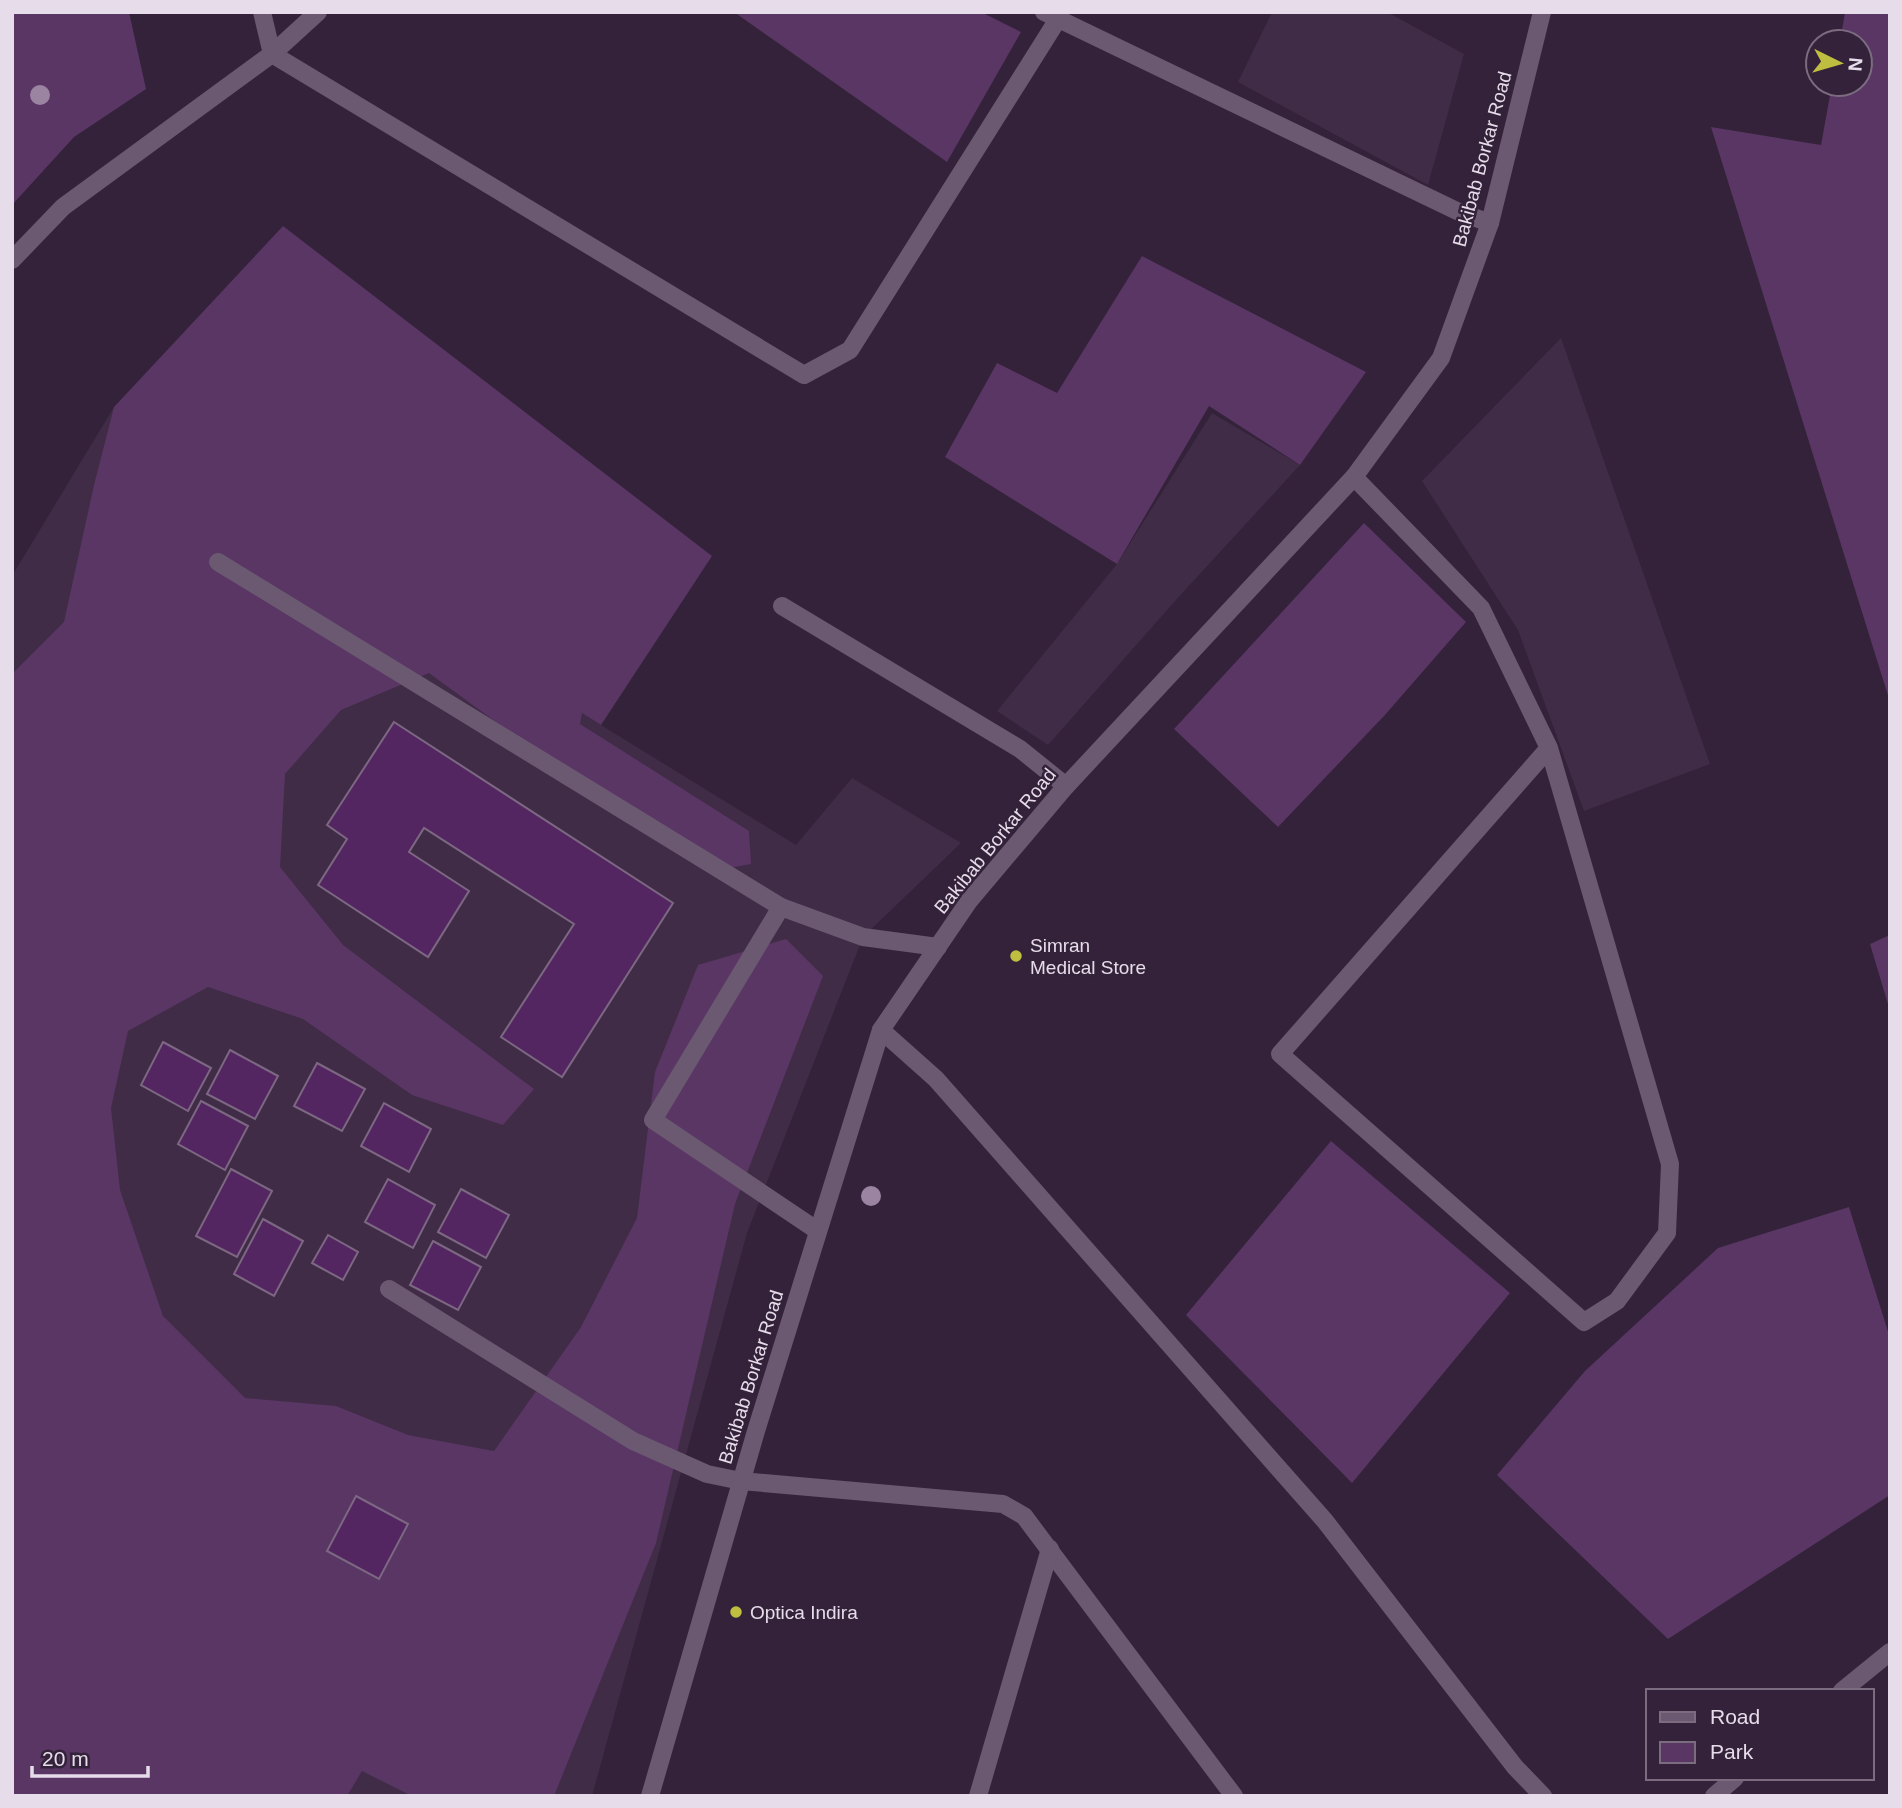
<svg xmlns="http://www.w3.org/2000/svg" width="1902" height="1808" font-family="Arial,sans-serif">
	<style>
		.built { fill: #402c47 }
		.green { fill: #593664 }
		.building { fill: #542661; stroke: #7c6882; stroke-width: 2 }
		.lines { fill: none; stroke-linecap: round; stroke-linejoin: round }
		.service { stroke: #6b5871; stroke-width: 18 }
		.minor { stroke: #6b5871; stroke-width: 18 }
		.tertiary { stroke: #6b5871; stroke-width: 18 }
		.tree { fill: #9b84a2 }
		.poi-dot { fill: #c0be40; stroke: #332239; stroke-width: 2.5 }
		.labels { text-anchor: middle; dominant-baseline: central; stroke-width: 5; stroke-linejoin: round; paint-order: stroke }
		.street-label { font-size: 19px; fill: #e7dcea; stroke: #332239 }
		.poi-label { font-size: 19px; fill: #e7dcea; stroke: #332239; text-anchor: start }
	</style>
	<rect width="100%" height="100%" fill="#332239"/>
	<g class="built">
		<polygon points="1272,12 1387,12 1464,54 1428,185 1238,82"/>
		<polygon points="1561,338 1710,764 1584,811 1518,630 1422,481"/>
		<polygon points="114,407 601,725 796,845 852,778 961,843 863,937 747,1233 592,1796 200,1796 12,1653 12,576"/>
		<polygon points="1212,413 1300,465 1175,601 1048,745 997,711 1117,564"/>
	</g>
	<g class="green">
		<polygon points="12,12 129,12 146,89 74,137 12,205"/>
		<polygon points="734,12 981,12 1021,32 947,162"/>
		<polygon points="1845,12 1890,12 1890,702 1711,127 1821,145 1832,84 1860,84 1860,42 1840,42"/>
		<polygon points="283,226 712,556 601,725 582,713 580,724 749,831 751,864 729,868 507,730 429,673 341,710 285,774 280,867 343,945 534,1089 503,1125 412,1095 303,1019 208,987 128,1031 111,1108 120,1190 163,1316 245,1398 336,1406 408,1435 494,1451 581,1327 637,1218 655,1072 698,965 786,939 823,976 735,1204 656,1543 554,1796 412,1796 362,1771 347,1796 12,1796 12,674 64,622 94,485 114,407"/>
		<polygon points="1142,256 1366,372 1300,465 1209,406 1117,564 945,457 997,363 1057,393"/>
		<polygon points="1364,523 1466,622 1384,716 1278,827 1174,729"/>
		<polygon points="1890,935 1890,1011 1870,944"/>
		<polygon points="1331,1141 1510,1293 1352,1483 1186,1315"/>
		<polygon points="1849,1207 1890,1338 1890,1495 1668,1639 1497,1475 1585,1371 1718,1248"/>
	</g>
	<g class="building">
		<polygon points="394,722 673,903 562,1077 501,1037 574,924 424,828 409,852 469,891 428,957 318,885 347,839 327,825"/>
		<polygon points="163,1042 211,1068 188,1111 141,1085"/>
		<polygon points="230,1050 278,1076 255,1119 207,1094"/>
		<polygon points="317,1063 365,1089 342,1131 294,1106"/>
		<polygon points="201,1101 248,1126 225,1170 178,1144"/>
		<polygon points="384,1103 431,1129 409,1172 361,1146"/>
		<polygon points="231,1169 272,1191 237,1257 196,1236"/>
		<polygon points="388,1179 435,1205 413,1248 365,1222"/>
		<polygon points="461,1189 509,1215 486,1258 438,1232"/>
		<polygon points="263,1219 303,1241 274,1296 234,1274"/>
		<polygon points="328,1235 358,1252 343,1280 312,1263"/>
		<polygon points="433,1241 481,1267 458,1310 410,1285"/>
		<polygon points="356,1496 408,1524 379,1579 327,1551"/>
	</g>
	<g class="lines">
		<g class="service">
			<polyline points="218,562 781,907"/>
			<polyline points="818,1231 653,1120 781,907 863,937 938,947"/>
			<polyline points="389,1289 633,1441 707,1474 741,1481"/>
		</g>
		<g class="minor">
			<polyline points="262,12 272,54 804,375 850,350 1058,19"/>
			<polyline points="1044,12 1459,212 1490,223"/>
			<polyline points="12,260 63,207 272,54 318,12"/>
			<polyline points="1354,477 1481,608 1549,748 1670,1164 1667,1233 1617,1301 1584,1322 1280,1054 1549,748"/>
			<polyline points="782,606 1020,749 1066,786"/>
			<polyline points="881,1030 936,1079 1325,1521 1515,1767 1543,1796"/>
			<polyline points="741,1481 1003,1504 1024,1516 1234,1796"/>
			<polyline points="1842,1691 1890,1652"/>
			<polyline points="978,1796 1050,1549"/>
			<polyline points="1714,1796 1735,1778"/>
		</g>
		<polyline class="tertiary" points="650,1796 756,1431 881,1030 969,901 1066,786 1354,477 1441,358 1490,223 1542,12"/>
	</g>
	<g class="tree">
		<circle cx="40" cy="95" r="10"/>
		<circle cx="871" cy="1196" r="10"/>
	</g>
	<g class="poi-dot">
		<circle cx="1016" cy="956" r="7"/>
		<circle cx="736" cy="1612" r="7"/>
	</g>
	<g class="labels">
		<g class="street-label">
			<text transform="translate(1482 159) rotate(-75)">Bakibab Borkar Road</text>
			<text transform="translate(995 841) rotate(-51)">Bakibab Borkar Road</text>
			<text transform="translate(751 1377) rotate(-73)">Bakibab Borkar Road</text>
		</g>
		<g class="poi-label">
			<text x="1030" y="945">Simran<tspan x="1030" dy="22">Medical Store</tspan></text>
			<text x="750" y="1612">Optica Indira</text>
		</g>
	</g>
	<rect width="1902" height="1808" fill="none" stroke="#e7dcea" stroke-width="28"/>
	<rect x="1646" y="1689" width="228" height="91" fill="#332239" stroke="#7b6c80" stroke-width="2"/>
	<rect x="1660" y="1712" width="35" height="10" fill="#6b5871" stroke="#7b6c80" stroke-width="2"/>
	<text x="1710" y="1724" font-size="21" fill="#e7dcea">Road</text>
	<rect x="1660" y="1742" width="35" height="21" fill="#593664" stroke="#7b6c80" stroke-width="2"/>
	<text x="1710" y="1759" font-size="21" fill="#e7dcea">Park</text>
	<g transform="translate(1839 63) rotate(95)"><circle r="33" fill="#332239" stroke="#7b6c80" stroke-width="2"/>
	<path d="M0-5L12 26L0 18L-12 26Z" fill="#c0be40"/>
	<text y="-10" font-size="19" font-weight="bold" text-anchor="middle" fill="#e7dcea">N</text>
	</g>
	<path d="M32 1766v10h116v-10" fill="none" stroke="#e7dcea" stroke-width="3.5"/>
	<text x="42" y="1766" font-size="21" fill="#e7dcea" stroke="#332239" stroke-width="5" paint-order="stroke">20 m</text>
</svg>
